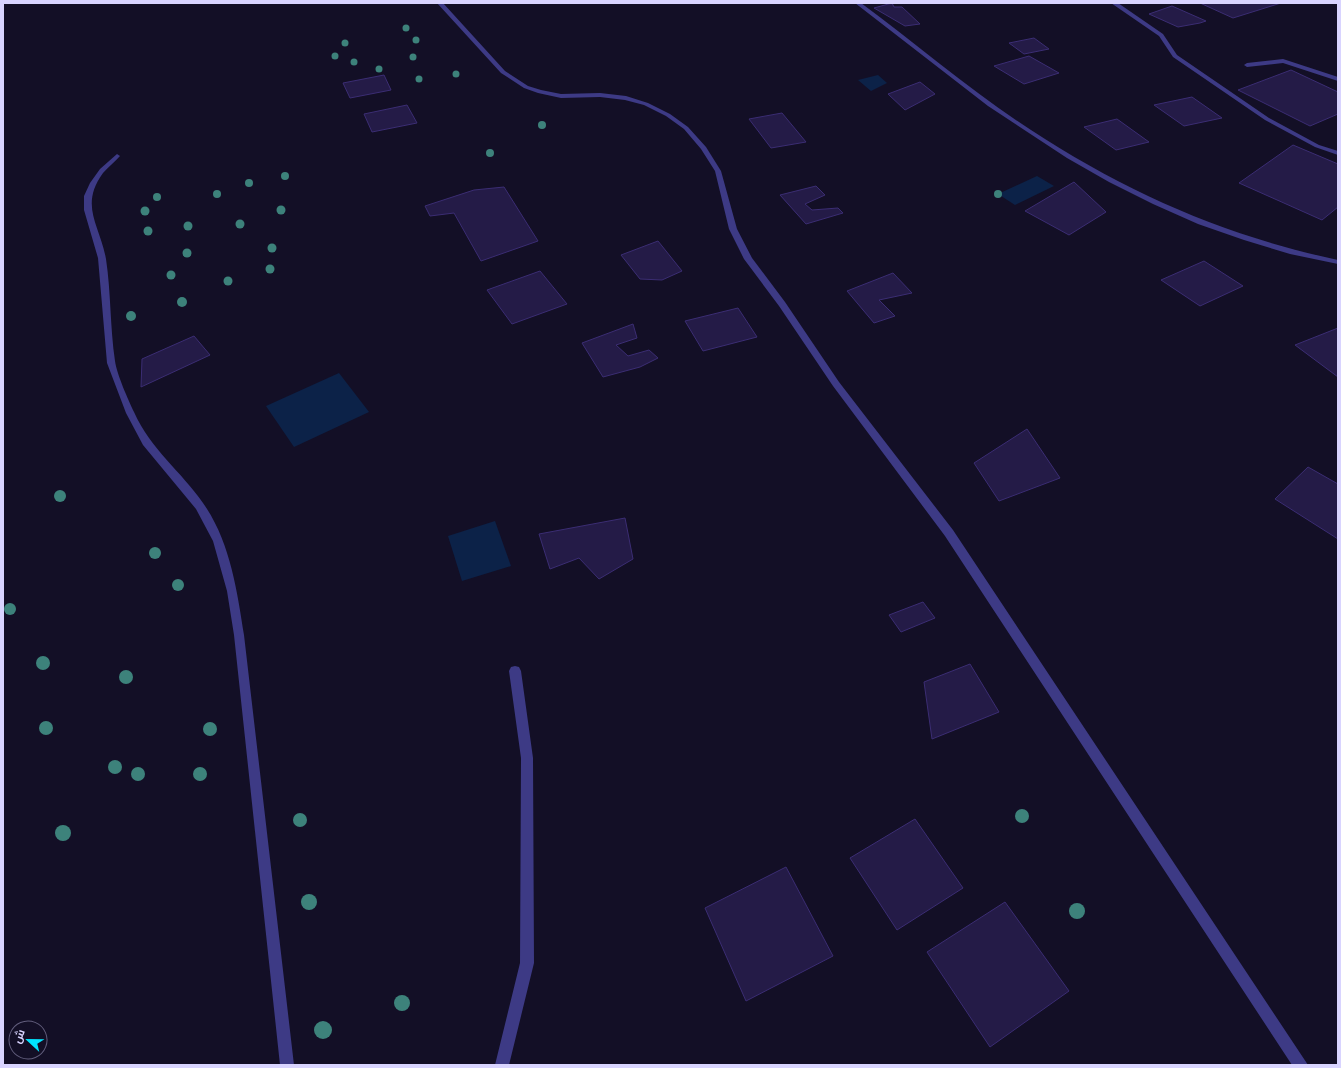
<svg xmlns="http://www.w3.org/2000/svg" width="1341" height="1068" font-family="Ubuntu,Cairo,sans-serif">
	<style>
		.water { fill: #0c2248 }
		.building { fill: #241b47; stroke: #3b2d73 }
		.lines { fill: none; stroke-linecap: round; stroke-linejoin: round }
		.street { fill: #3d3a85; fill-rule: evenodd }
		.tree { fill: #3d827b }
	</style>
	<rect width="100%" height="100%" fill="#130f26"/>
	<g class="water">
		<polygon points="878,75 887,83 871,91 858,80"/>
		<polygon points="1037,176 1054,186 1015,205 998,194"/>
		<polygon points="339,373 369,412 294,447 266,406"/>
		<polygon points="495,521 511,566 462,581 448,536"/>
	</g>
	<g class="building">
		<polygon points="892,3 894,7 902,7 920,24 905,26 874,8"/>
		<polygon points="1200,3 1281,3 1233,18"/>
		<polygon points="1172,6 1206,21 1200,23 1178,27 1149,14"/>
		<polygon points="1034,38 1049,49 1024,54 1009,43"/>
		<polygon points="1029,56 1059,73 1024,84 994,66"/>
		<polygon points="1291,70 1338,92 1338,114 1310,126 1238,90"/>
		<polygon points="384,75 391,90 350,98 343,83"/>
		<polygon points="920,82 935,94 905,110 888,94"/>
		<polygon points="1192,97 1222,118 1184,126 1154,105"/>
		<polygon points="407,105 417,123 372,132 364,114"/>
		<polygon points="782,113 806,142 771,148 749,119"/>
		<polygon points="1117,119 1149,142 1116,150 1084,127"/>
		<polygon points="1293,145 1338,164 1338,207 1322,220 1239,183"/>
		<polygon points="1074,182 1106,212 1069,235 1025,211"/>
		<polygon points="816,186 825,195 805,204 812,210 838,208 843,213 806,224 780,195"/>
		<polygon points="504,187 538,241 481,261 454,213 430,216 425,206 474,190"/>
		<polygon points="658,241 682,271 662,280 640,279 621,255"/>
		<polygon points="1204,261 1243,286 1200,306 1161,280"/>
		<polygon points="540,271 567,304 512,324 487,290"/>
		<polygon points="893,273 912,293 879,300 895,316 874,323 847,291"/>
		<polygon points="738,308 757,337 703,351 685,321"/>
		<polygon points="633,324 637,338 616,345 628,356 649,350 658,358 640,367 603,377 582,343"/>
		<polygon points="1338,328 1338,377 1295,345"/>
		<polygon points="194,336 210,355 141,387 142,359"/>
		<polygon points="1027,429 1060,478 999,501 974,463"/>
		<polygon points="1308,467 1338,484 1338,539 1275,499"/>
		<polygon points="625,518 633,559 599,579 579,558 550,569 539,534"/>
		<polygon points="923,602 935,618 901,632 889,615"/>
		<polygon points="970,664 999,712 932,739 924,682"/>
		<polygon points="915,819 963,888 897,930 850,858"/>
		<polygon points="786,867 833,956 746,1001 705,908"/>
		<polygon points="1005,902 1069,991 990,1047 927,952"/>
	</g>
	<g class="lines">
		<g class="street">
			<polygon points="437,3 443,3 505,71 528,86 541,90 561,94 600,93 626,96 648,103 670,114 688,127 706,147 721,171 737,229 752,258 785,302 839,382 953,530 1308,1065 1292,1065 945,536 833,386 779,306 744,259 729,229 715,171 701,149 684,129 666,116 644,105 625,100 600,97 561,98 538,93 524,88 501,73"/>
			<path d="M855 3H861C918 45 972 92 1031 130 1127 193 1226 236 1338 260V264L1290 254 1244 240 1198 224 1153 204 1109 182 1067 158 988 106Z"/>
			<polygon points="1111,3 1118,3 1163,34 1177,55 1269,118 1319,145 1338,151 1338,155 1315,147 1265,120 1173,57 1159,36"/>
			<polygon points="1283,59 1338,77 1338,81 1283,63 1247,67 1244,65 1247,63"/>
			<path d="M117 154 120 156C115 162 108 167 103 173 79 206 100 225 106 259 111 292 110 327 115 361 117 375 128 399 134 412 151 450 181 471 203 503 230 541 237 590 244 635L294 1065H280L234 635 227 591 213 541 196 509 143 445 126 413 107 363 98 258 84 210V196L90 183 100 169Z"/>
			<polygon points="515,666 519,667 521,671 533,758 534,963 509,1065 495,1065 520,963 521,758 509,671 511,667"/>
		</g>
	</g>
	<g class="tree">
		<circle cx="406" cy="28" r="3.5"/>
		<circle cx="416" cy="40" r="3.5"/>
		<circle cx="345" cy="43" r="3.5"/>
		<circle cx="335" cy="56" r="3.5"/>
		<circle cx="413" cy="57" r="3.5"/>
		<circle cx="354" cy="62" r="3.5"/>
		<circle cx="379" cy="69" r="3.5"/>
		<circle cx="456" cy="74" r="3.5"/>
		<circle cx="419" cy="79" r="3.5"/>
		<circle cx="542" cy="125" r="4"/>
		<circle cx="490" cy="153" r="4"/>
		<circle cx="285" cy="176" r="4"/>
		<circle cx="249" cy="183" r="4"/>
		<circle cx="217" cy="194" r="4"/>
		<circle cx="998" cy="194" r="4"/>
		<circle cx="157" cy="197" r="4"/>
		<circle cx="281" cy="210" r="4.5"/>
		<circle cx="145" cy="211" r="4.5"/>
		<circle cx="240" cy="224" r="4.5"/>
		<circle cx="188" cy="226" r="4.5"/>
		<circle cx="148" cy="231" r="4.5"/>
		<circle cx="272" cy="248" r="4.5"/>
		<circle cx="187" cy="253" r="4.5"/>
		<circle cx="270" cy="269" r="4.5"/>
		<circle cx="171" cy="275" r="4.5"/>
		<circle cx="228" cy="281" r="4.5"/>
		<circle cx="182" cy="302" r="5"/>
		<circle cx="131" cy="316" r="5"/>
		<circle cx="60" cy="496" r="6"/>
		<circle cx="155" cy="553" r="6"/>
		<circle cx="178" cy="585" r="6"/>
		<circle cx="10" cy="609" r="6"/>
		<circle cx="43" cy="663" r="7"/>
		<circle cx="126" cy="677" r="7"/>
		<circle cx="46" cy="728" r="7"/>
		<circle cx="210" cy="729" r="7"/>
		<circle cx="115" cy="767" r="7"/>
		<circle cx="138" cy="774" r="7"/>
		<circle cx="200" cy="774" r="7"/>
		<circle cx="1022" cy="816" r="7"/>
		<circle cx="300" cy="820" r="7"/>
		<circle cx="63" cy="833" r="8"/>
		<circle cx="309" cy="902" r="8"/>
		<circle cx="1077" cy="911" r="8"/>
		<circle cx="402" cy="1003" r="8"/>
		<circle cx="323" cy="1030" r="9"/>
	</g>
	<rect width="1341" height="1068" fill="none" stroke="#d9d4ff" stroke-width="8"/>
	<g transform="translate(28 1040) rotate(292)"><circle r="19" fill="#130f26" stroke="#625e7d"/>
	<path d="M0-3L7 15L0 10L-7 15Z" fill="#00e5ff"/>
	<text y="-6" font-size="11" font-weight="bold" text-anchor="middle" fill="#d9d4ff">ش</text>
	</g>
</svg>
